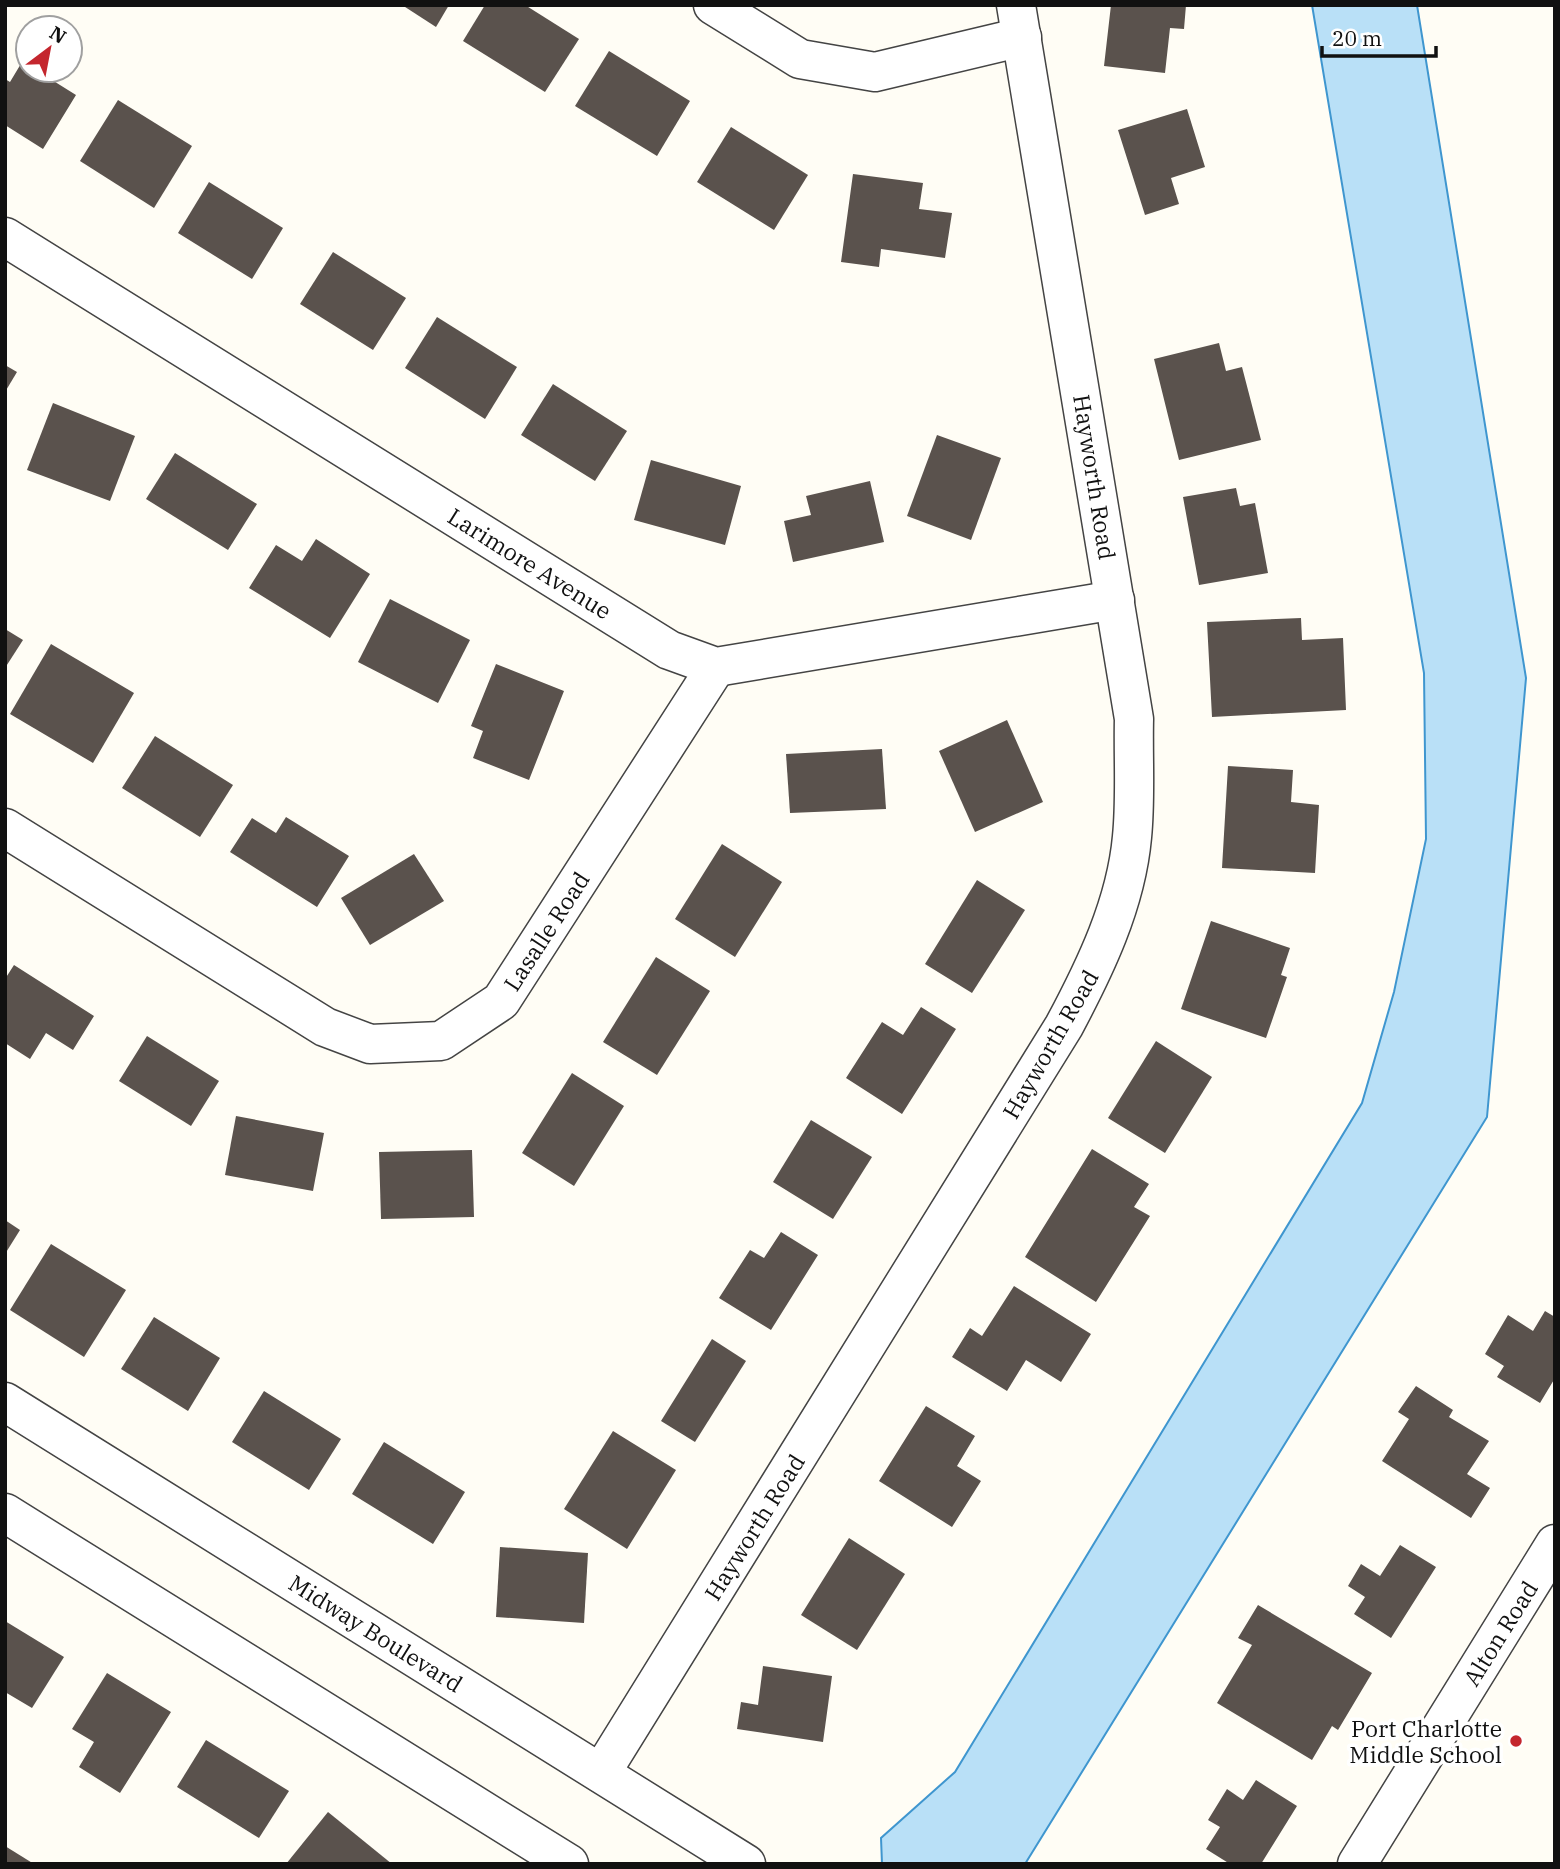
<svg xmlns="http://www.w3.org/2000/svg" width="1560" height="1869" font-family="'IBM Plex Serif',serif">
	<style>
		.water { fill: #b9e0f7; stroke: #3f96cf; stroke-width: 2 }
		.building { fill: #5a524d }
		.lines { fill: none; stroke-linecap: round; stroke-linejoin: round }
		.minor-casing { stroke: #444; stroke-width: 41 }
		.tertiary-casing { stroke: #444; stroke-width: 41 }
		.minor { stroke: #fff; stroke-width: 38 }
		.tertiary { stroke: #fff; stroke-width: 38 }
		.poi-dot { fill: #c4262e; stroke: #fff; stroke-width: 2.5 }
		.labels { text-anchor: middle; dominant-baseline: central; stroke-width: 7; stroke-linejoin: round; paint-order: stroke }
		.street-label { font-size: 23px; fill: #111; stroke: #fff }
		.poi-label { font-size: 23px; fill: #111; stroke: #fff; text-anchor: end }
	</style>
	<rect width="100%" height="100%" fill="#fffdf5"/>
	<polygon class="water" points="1312,5 1417,5 1526,678 1487,1117 1025,1864 882,1864 881,1838 955,1772 1362,1103 1394,992 1426,839 1424,673"/>
	<g class="building">
		<polygon points="402,5 449,5 436,27"/>
		<polygon points="485,5 525,5 579,39 545,92 463,41"/>
		<polygon points="1111,5 1186,5 1184,29 1170,28 1165,73 1104,66"/>
		<polygon points="609,51 690,101 657,156 575,106"/>
		<polygon points="22,62 28,65 28,70 36,70 76,95 43,149 5,125 5,79 10,82"/>
		<polygon points="118,100 192,146 154,208 80,161"/>
		<polygon points="1187,109 1205,167 1171,178 1179,204 1145,215 1118,130"/>
		<polygon points="731,127 808,175 774,230 697,182"/>
		<polygon points="853,174 923,183 919,209 952,213 945,258 881,249 879,267 841,262"/>
		<polygon points="209,182 283,228 252,279 178,233"/>
		<polygon points="333,252 406,298 373,350 300,304"/>
		<polygon points="437,317 517,367 485,419 405,368"/>
		<polygon points="1219,343 1226,371 1242,367 1261,440 1179,460 1154,359"/>
		<polygon points="5,365 17,372 5,392"/>
		<polygon points="553,384 627,431 595,481 521,435"/>
		<polygon points="53,403 135,436 110,501 27,470"/>
		<polygon points="937,435 1001,458 971,540 907,516"/>
		<polygon points="175,453 257,504 228,550 146,499"/>
		<polygon points="651,460 741,486 725,545 634,520"/>
		<polygon points="870,481 884,542 793,562 784,521 811,515 806,496"/>
		<polygon points="1236,488 1240,506 1255,503 1268,573 1199,585 1183,497"/>
		<polygon points="316,539 370,574 330,638 249,588 276,545 302,561"/>
		<polygon points="390,599 470,640 438,703 358,662"/>
		<polygon points="1301,618 1302,640 1343,638 1346,710 1212,717 1207,622"/>
		<polygon points="5,629 23,640 5,668"/>
		<polygon points="51,644 134,693 93,763 10,714"/>
		<polygon points="496,664 564,691 529,780 473,758 483,731 471,726"/>
		<polygon points="1007,720 1043,802 975,832 939,751"/>
		<polygon points="155,736 233,785 200,837 122,788"/>
		<polygon points="882,749 886,809 790,813 786,754"/>
		<polygon points="1228,766 1293,770 1291,802 1319,805 1315,873 1222,868"/>
		<polygon points="286,817 349,856 317,907 230,852 252,818 276,833"/>
		<polygon points="722,844 782,882 735,957 675,919"/>
		<polygon points="414,854 444,901 370,945 341,898"/>
		<polygon points="977,880 1025,910 972,993 925,964"/>
		<polygon points="1211,921 1290,948 1281,975 1287,977 1266,1038 1181,1009"/>
		<polygon points="656,957 710,991 657,1075 603,1042"/>
		<polygon points="14,965 94,1016 73,1050 46,1033 30,1059 5,1043 5,979"/>
		<polygon points="921,1007 956,1029 902,1114 846,1078 882,1022 903,1035"/>
		<polygon points="147,1036 219,1081 191,1126 119,1081"/>
		<polygon points="1156,1041 1212,1077 1165,1153 1108,1118"/>
		<polygon points="572,1073 624,1106 574,1186 522,1153"/>
		<polygon points="236,1116 324,1133 313,1191 225,1175"/>
		<polygon points="811,1120 872,1157 833,1219 773,1182"/>
		<polygon points="1092,1149 1149,1184 1134,1207 1150,1216 1096,1302 1025,1257"/>
		<polygon points="472,1150 474,1217 381,1219 379,1152"/>
		<polygon points="5,1220 20,1230 5,1254"/>
		<polygon points="781,1232 818,1255 771,1330 719,1298 750,1250 764,1258"/>
		<polygon points="51,1244 126,1290 84,1357 10,1310"/>
		<polygon points="1014,1286 1091,1334 1061,1382 1026,1360 1007,1391 952,1357 970,1328 982,1336"/>
		<polygon points="1545,1311 1555,1317 1555,1378 1540,1403 1497,1377 1504,1366 1485,1354 1508,1315 1533,1331"/>
		<polygon points="154,1317 220,1358 188,1411 121,1369"/>
		<polygon points="712,1339 746,1361 695,1442 661,1421"/>
		<polygon points="1416,1386 1453,1410 1449,1417 1489,1441 1467,1474 1490,1488 1471,1518 1382,1461 1409,1419 1398,1412"/>
		<polygon points="264,1391 341,1439 309,1490 232,1442"/>
		<polygon points="926,1406 975,1436 957,1466 981,1481 952,1527 879,1481"/>
		<polygon points="613,1431 676,1470 627,1549 564,1509"/>
		<polygon points="384,1442 465,1492 433,1544 352,1494"/>
		<polygon points="849,1538 905,1574 857,1650 801,1615"/>
		<polygon points="1400,1545 1436,1567 1391,1638 1354,1614 1365,1597 1348,1586 1361,1564 1380,1576"/>
		<polygon points="500,1547 588,1553 584,1623 496,1617"/>
		<polygon points="1258,1605 1372,1673 1338,1730 1332,1726 1312,1760 1217,1703 1252,1645 1238,1638"/>
		<polygon points="5,1621 64,1657 32,1708 5,1692"/>
		<polygon points="763,1666 832,1676 823,1742 737,1729 741,1702 758,1705"/>
		<polygon points="107,1673 171,1712 120,1793 79,1767 94,1742 72,1729"/>
		<polygon points="206,1740 289,1791 259,1838 177,1787"/>
		<polygon points="1256,1780 1297,1806 1261,1864 1230,1864 1206,1849 1220,1827 1208,1820 1227,1789 1243,1800"/>
		<polygon points="328,1812 392,1864 286,1864"/>
		<polygon points="5,1846 34,1864 5,1864"/>
	</g>
	<g class="lines">
		<defs>
			<g id="minor">
				<polyline points="713,5 800,59 875,72 1022,37"/>
				<polyline points="5,237 669,650 716,667 1115,600"/>
				<polyline points="5,828 325,1027 370,1044 441,1041 501,1001 716,667"/>
				<path d="M601 1773 1064 1026C1095 968 1126 904 1132 837 1136 798 1133 758 1134 719L1016 5"/>
				<polyline points="1357,1864 1555,1544"/>
			</g>
			<g id="tertiary">
				<polyline points="5,1402 746,1864"/>
				<polyline points="5,1513 569,1864"/>
			</g>
		</defs>
		<use href="#minor" class="minor-casing"/>
		<use href="#tertiary" class="tertiary-casing"/>
		<use href="#minor" class="minor"/>
		<use href="#tertiary" class="tertiary"/>
	</g>
	<circle class="poi-dot" cx="1516" cy="1741" r="7"/>
	<g class="labels">
		<g class="street-label">
			<text transform="translate(1095 477) rotate(81)">Hayworth Road</text>
			<text transform="translate(530 563) rotate(32)">Larimore Avenue</text>
			<text transform="translate(546 931) rotate(-57)">Lasalle Road</text>
			<text transform="translate(1050 1044) rotate(-60)">Hayworth Road</text>
			<text transform="translate(754 1527) rotate(-58)">Hayworth Road</text>
			<text transform="translate(376 1633) rotate(32)">Midway Boulevard</text>
			<text transform="translate(1500 1633) rotate(-58)">Alton Road</text>
		</g>
		<g class="poi-label">
			<text x="1502" y="1728">Port Charlotte<tspan x="1502" dy="26">Middle School</tspan></text>
		</g>
	</g>
	<rect width="1560" height="1869" fill="none" stroke="#111111" stroke-width="14"/>
	<g transform="translate(49 49) rotate(32)"><circle r="33" fill="#ffffff" stroke="#a0a0a0" stroke-width="2"/>
	<path d="M0-5L12 26L0 18L-12 26Z" fill="#c4262e"/>
	<text y="-10" font-size="19" font-weight="bold" text-anchor="middle" fill="#111111">N</text>
	</g>
	<path d="M1322 46v10h114v-10" fill="none" stroke="#111111" stroke-width="3.5"/>
	<text x="1332" y="46" font-size="21" fill="#111111" stroke="#ffffff" stroke-width="5" paint-order="stroke">20 m</text>
</svg>
